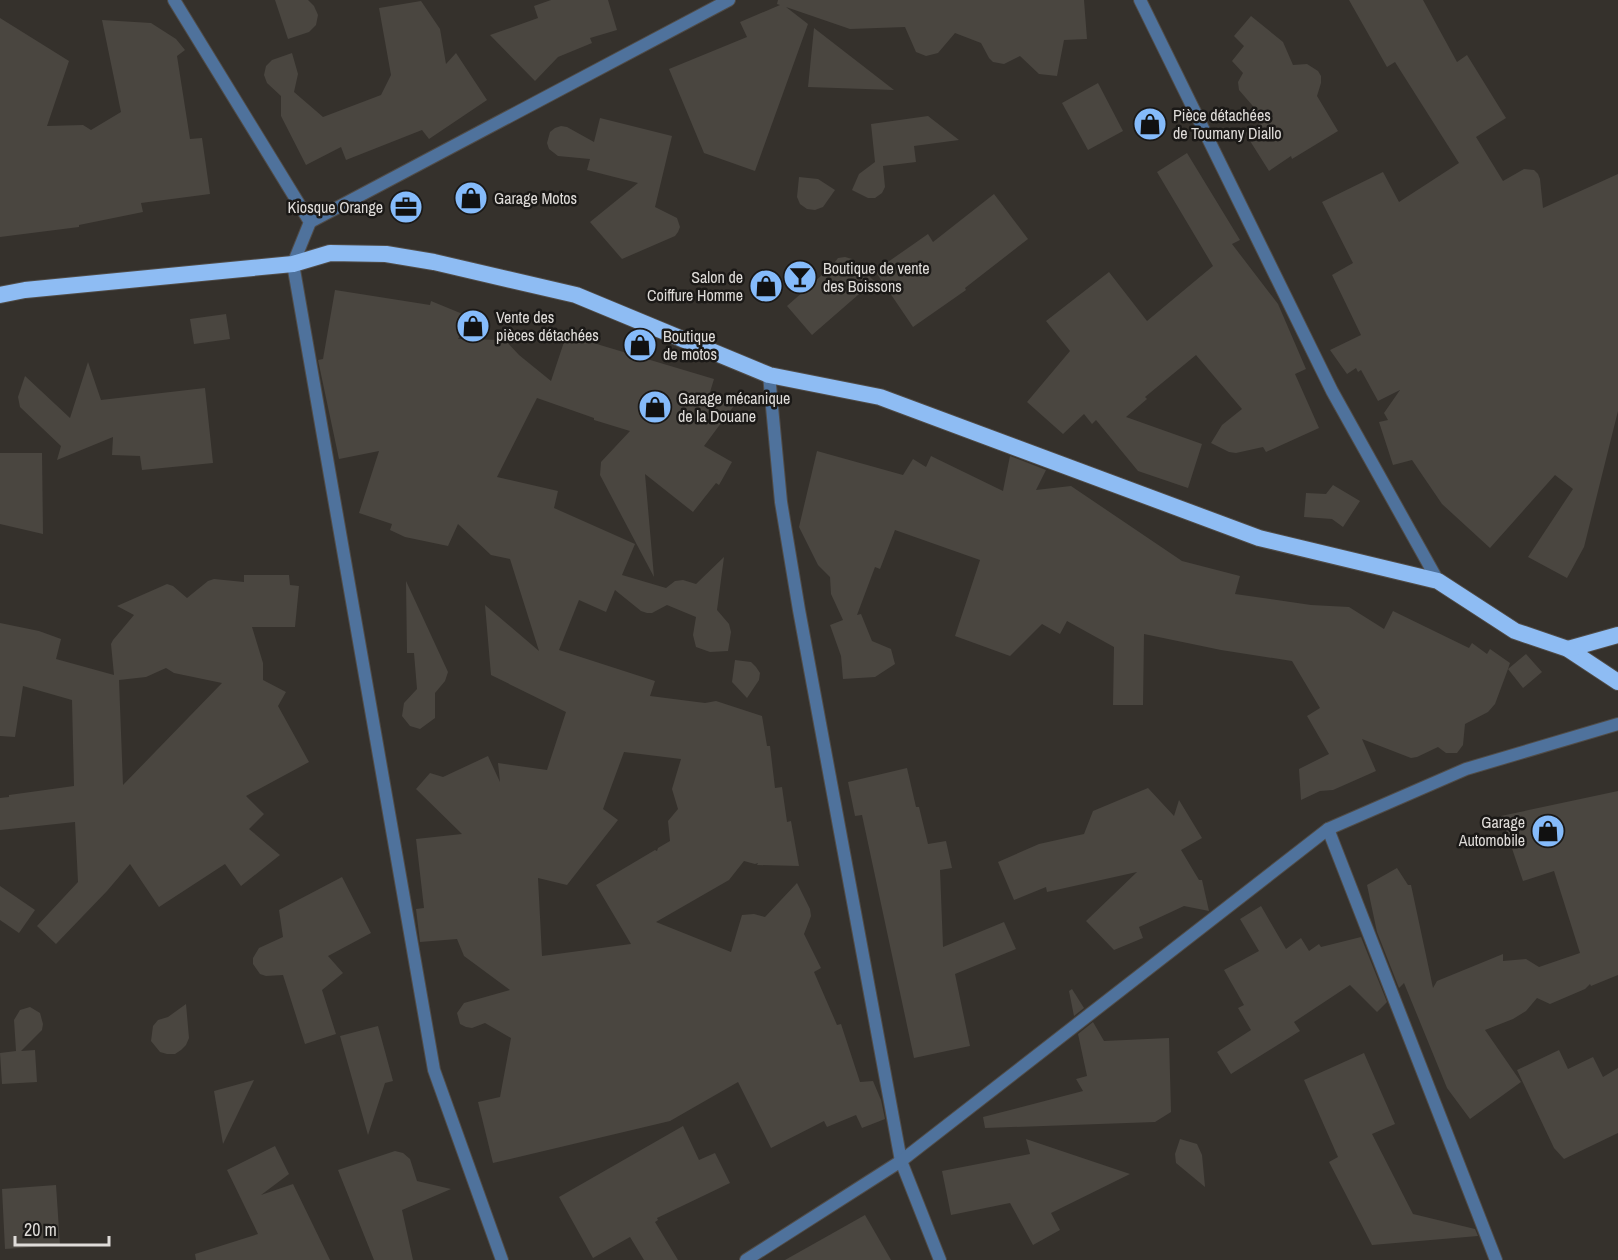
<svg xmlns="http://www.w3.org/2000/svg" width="1618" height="1260" font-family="'Archivo Narrow',sans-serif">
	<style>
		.building { fill: #4a4640; fill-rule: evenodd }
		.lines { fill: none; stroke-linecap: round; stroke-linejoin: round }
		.minor-casing { stroke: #504c48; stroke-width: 14 }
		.trunk-casing { stroke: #504c48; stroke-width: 18 }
		.minor { stroke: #4f729c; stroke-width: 12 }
		.trunk { stroke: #8ebcf3; stroke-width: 16 }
		.labels { text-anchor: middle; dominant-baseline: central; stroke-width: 5; stroke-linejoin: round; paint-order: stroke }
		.poi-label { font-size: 16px; fill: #dfdcd9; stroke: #1b1917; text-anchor: start }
	</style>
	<rect width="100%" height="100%" fill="#35312c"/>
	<g class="building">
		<polygon points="275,0 308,0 314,6 318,15 316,25 309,32 288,39"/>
		<polygon points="551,0 608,0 617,30 590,38 592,43 558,57 535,81 490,35 538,18 534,6"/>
		<polygon points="778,0 1084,0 1087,39 1064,40 1057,76 1039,74 1020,56 1004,64 993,62 989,58 981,43 955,33 938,53 926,56 916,52 905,27 850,29 786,7 808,24 755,171 704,153 669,69 747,37 740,22 780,5 777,4"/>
		<polygon points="1349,0 1423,0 1457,62 1467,55 1506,118 1476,137 1503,181 1524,169 1534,170 1538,174 1540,179 1543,208 1618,174 1618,411 1584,547 1567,578 1528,557 1573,489 1555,475 1490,548 1442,504 1412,460 1393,465 1379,422 1388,420 1384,413 1400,390 1378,401 1361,370 1358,372 1356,368 1347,374 1330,350 1361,335 1332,275 1353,263 1322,202 1383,172 1399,202 1459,163 1395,62 1387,67"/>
		<polygon points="421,1 440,29 446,64 456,53 487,100 429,139 422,130 346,160 341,147 306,165 281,116 281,96 267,83 264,75 266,66 272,60 292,53 298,74 294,92 323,117 381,95 391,75 379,8"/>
		<polygon points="1251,16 1283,42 1293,65 1307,64 1318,71 1321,76 1321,83 1317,96 1338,131 1292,159 1291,156 1269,171 1245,133 1265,120 1239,90 1238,82 1243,73 1232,61 1244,46 1234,36"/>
		<polygon points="0,18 69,61 47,126 83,125 91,130 121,112 102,20 151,23 176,39 185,50 177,56 190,139 202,138 210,194 141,203 143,212 79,225 79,227 0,237"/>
		<polygon points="814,28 894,90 808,87"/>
		<polygon points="1098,83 1123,131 1088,150 1062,103"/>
		<polygon points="928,116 959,140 914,146 916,162 883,166 885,187 882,193 875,198 868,198 852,190 859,174 875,162 871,124"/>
		<polygon points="600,118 672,136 655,207 677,218 680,227 678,232 675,236 622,259 590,222 638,183 587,170 590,159 558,156 549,149 547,143 550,132 555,128 561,126 567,127 594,142"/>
		<polygon points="1187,153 1240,240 1232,244 1278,304 1306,369 1295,374 1319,428 1266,452 1263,447 1236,453 1229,452 1211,443 1222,425 1242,409 1196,355 1145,397 1147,399 1126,417 1202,444 1188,488 1138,471 1096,420 1092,424 1084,414 1063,434 1027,402 1070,351 1046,321 1109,272 1147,321 1213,266 1157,172"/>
		<polygon points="799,177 818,179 835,190 823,207 815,210 807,209 800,204 797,197"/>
		<polygon points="994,194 1028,239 965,288 966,290 913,327 875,271 928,234 933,242"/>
		<polygon points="845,257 852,259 874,281 812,335 787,306 831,267 838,258"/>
		<path d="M335 290 430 305 431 301 470 317 458 339 505 340 519 355 551 381 567 333 600 345 714 379 707 402 736 403 704 446 732 462 719 485 716 483 693 512 645 474 654 577 600 475 601 462 630 431 594 420V418L537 398 497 477 558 491 554 508 635 544 622 575 666 588 675 581 683 580 696 584 724 557 717 610 729 624 731 632 728 651 710 652 696 647 693 635 696 617 667 605 652 613H647L641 611 615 590 606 612 579 600 559 650 655 681 650 696 705 703 716 701 762 716 767 746H770L775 788 782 787 787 822 791 821 799 866 757 865 758 863 755 864 744 861 729 880 656 922 731 952 742 915 754 914 765 917 797 883 810 909 811 916 804 934 821 968 814 972 837 1025 841 1024 860 1082 873 1081 881 1100 885 1119 862 1128 856 1115 827 1127 824 1121 771 1148 738 1082 670 1121 493 1163 478 1102 500 1097 511 1038 485 1023 472 1028 466 1027 460 1024 457 1013 464 1003 510 990 464 956 457 939 420 942 416 909 424 908 416 839 462 834 416 789 430 773 443 777 488 756 500 782 498 763 547 770 566 712 491 675 485 605 539 651 510 559 491 555 458 524 448 546 405 537 390 530 392 524 359 513 379 451 339 459 318 360 323 359ZM624 752 681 759 672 789 678 809 668 821 670 841 658 848 657 851 655 850 596 885 631 944 542 956 538 878 567 885 618 820 603 809Z"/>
		<polygon points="226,314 230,339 194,344 190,319"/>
		<polygon points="88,362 101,400 205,388 213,463 142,470 140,456 112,455 113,437 57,460 61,446 20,407 18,397 25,376 70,418"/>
		<polygon points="817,451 903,475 913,459 926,467 931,456 1003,491 1010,456 1046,470 1036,490 1071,486 1182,561 1240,576 1235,594 1311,605 1349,607 1384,629 1393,611 1469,648 1472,643 1487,654 1490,649 1510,663 1508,669 1526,654 1542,672 1523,688 1508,669 1495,704 1488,712 1465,724 1463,745 1457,753 1446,753 1438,747 1417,757 1411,758 1362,739 1376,771 1333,790 1320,791 1301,800 1299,769 1329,754 1307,716 1320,708 1292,661 1221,650 1144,634 1143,705 1113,705 1114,647 1067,621 1060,634 1042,624 1010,656 955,636 980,560 895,530 880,569 875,567 857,615 861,614 872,641 891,649 895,664 875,677 843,679 841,656 830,625 843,620 831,594 830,577 818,565 799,527"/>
		<polygon points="0,453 42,453 43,534 0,524"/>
		<polygon points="1333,485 1360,501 1343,527 1332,519 1304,517 1306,493 1326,494"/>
		<path d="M244 575H289L290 585 299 586 295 627H252L263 663V680L286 692 278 706 309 762 246 796 264 814 249 829 280 855 241 886 225 864 159 907 130 864 107 891 56 944 37 926 78 882 75 822 0 830V798L9 797V795L74 786 72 700 23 686 15 737 0 736V623L39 631 61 639 56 659 114 675 111 644 113 640 134 615 117 606 167 584 173 586 187 598 208 581 214 579 244 582ZM166 668 174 673 222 683 123 785 119 680 146 677Z"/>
		<polygon points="406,581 448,672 445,681 435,693 435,718 420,729 410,726 402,716 404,703 417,689 414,653 407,653"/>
		<polygon points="735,660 751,662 756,667 760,673 759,680 747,698 732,682"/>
		<polygon points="907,768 916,807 919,807 928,844 946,841 952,868 940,870 943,947 1004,922 1016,949 955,974 970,1046 914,1058 862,815 855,816 848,782"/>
		<polygon points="1148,788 1174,816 1179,800 1202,838 1181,850 1199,880 1202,880 1209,911 1184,906 1139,927 1143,938 1114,950 1086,921 1137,872 1047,892 1046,887 1014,900 998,862 1039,844 1084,834 1093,811"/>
		<polygon points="1618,791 1618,975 1591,986 1590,984 1585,989 1550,1004 1537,998 1526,1011 1513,1019 1485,1030 1521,1082 1470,1119 1447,1088 1404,983 1399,988 1377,932 1367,885 1397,868 1408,885 1411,885 1433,988 1437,981 1503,954 1503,961 1526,959 1539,967 1580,953 1554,871 1523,881 1501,816"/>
		<polygon points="342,877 371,933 328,956 343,973 322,990 336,1034 305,1044 283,975 266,976 260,974 253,964 253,958 259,948 283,937 279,910"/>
		<polygon points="0,886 35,910 19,933 0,920"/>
		<polygon points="1261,906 1286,949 1301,938 1309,951 1319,944 1321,947 1361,937 1387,1002 1377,1012 1350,985 1294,1022 1300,1031 1231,1074 1217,1052 1251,1030 1238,1008 1244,1005 1224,970 1259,951 1240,919"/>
		<polygon points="1072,989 1084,1008 1074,1016 1069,991"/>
		<polygon points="186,1004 189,1038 186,1045 181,1050 175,1054 167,1054 160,1052 151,1041 153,1026 158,1020 168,1017"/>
		<polygon points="30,1007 40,1013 43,1024 42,1030 21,1051 35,1050 37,1082 2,1084 0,1053 16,1051 14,1020 20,1010"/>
		<polygon points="1093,1022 1104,1041 1169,1038 1171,1112 1155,1122 985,1128 983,1117 1083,1091 1076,1079 1087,1076 1078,1034"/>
		<polygon points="378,1026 393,1081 385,1083 368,1135 340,1036"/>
		<polygon points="1559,1050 1568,1069 1593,1057 1603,1077 1618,1068 1618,1133 1564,1159 1554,1148 1517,1070"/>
		<polygon points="1364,1053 1395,1124 1372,1134 1413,1214 1475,1229 1478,1236 1372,1245 1329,1162 1338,1157 1304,1080"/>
		<polygon points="254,1080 223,1144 214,1091"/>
		<polygon points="683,1126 699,1160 715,1153 730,1183 657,1218 658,1220 655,1222 678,1260 644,1260 630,1237 593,1258 559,1197"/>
		<polygon points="1026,1139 1130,1174 1051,1213 1060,1230 1033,1245 1010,1203 951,1215 942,1171 1030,1154"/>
		<polygon points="1180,1139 1197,1144 1202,1155 1205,1187 1176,1163 1175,1154"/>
		<polygon points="275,1146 289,1174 261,1195 293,1184 330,1260 196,1260 195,1254 258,1234 227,1170"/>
		<polygon points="395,1151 403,1153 410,1159 417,1181 451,1189 402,1210 413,1260 374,1260 338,1170"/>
		<polygon points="56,1185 60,1245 5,1249 2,1189"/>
		<polygon points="865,1215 891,1260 785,1260"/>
	</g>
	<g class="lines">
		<defs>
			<g id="minor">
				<polyline points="174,0 310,222 293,264 434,1070 502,1260"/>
				<polyline points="1140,0 1332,391 1438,581"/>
				<polyline points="310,222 729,0"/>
				<polyline points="769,375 781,502 799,610 901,1161 940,1260"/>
				<polyline points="1328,829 1496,1260"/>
				<polyline points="746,1260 901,1161 1328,829 1466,769 1618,724"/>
			</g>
			<g id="trunk">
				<polyline points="0,295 25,290 293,264 330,253 386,254 434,262 576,295 769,375 880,397 1259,538 1438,581 1515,631 1568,649 1618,682"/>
				<polyline points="1568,649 1618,635"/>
			</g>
		</defs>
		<use href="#minor" class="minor-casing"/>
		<use href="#trunk" class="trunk-casing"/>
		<use href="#minor" class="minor"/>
		<use href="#trunk" class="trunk"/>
	</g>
	<defs>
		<symbol id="shop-disc" viewBox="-11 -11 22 22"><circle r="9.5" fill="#85bbfb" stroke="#1b1917"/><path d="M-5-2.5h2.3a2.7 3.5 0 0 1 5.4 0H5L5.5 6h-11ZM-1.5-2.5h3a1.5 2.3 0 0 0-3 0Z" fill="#111"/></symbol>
		<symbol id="office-disc" viewBox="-11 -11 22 22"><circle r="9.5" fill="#85bbfb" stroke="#1b1917"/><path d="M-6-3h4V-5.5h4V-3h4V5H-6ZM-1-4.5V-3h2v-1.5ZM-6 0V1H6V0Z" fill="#111"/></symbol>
		<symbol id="bar-disc" viewBox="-11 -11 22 22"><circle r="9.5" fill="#85bbfb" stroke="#1b1917"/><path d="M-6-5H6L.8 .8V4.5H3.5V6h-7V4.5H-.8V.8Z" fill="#111"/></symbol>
	</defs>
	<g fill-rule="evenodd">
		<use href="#shop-disc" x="1131" y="105" width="38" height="38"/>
		<use href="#shop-disc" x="452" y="179" width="38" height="38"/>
		<use href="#office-disc" x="387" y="188" width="38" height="38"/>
		<use href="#bar-disc" x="781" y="258" width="38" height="38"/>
		<use href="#shop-disc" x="747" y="267" width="38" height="38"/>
		<use href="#shop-disc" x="454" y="307" width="38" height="38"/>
		<use href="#shop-disc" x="621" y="326" width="38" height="38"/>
		<use href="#shop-disc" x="636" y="388" width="38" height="38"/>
		<use href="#shop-disc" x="1529" y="812" width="38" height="38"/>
	</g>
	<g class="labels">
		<g class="poi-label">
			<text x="1173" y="115">Pièce détachées<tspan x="1173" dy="18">de Toumany Diallo</tspan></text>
			<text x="494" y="198">Garage Motos</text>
			<text x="383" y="207" text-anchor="end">Kiosque Orange</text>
			<text x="823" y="268">Boutique de vente<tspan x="823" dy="18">des Boissons</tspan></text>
			<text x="743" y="277" text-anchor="end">Salon de<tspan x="743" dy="18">Coiffure Homme</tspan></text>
			<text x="496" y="317">Vente des<tspan x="496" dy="18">pièces détachées</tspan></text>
			<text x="663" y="336">Boutique<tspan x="663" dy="18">de motos</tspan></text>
			<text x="678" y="398">Garage mécanique<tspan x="678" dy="18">de la Douane</tspan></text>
			<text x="1525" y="822" text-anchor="end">Garage<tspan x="1525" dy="18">Automobile</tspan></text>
		</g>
	</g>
	<path d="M15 1236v9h94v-9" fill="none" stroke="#dfdcd9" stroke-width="3"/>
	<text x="24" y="1236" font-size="18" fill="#dfdcd9" stroke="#1b1917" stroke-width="4.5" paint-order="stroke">20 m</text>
</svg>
